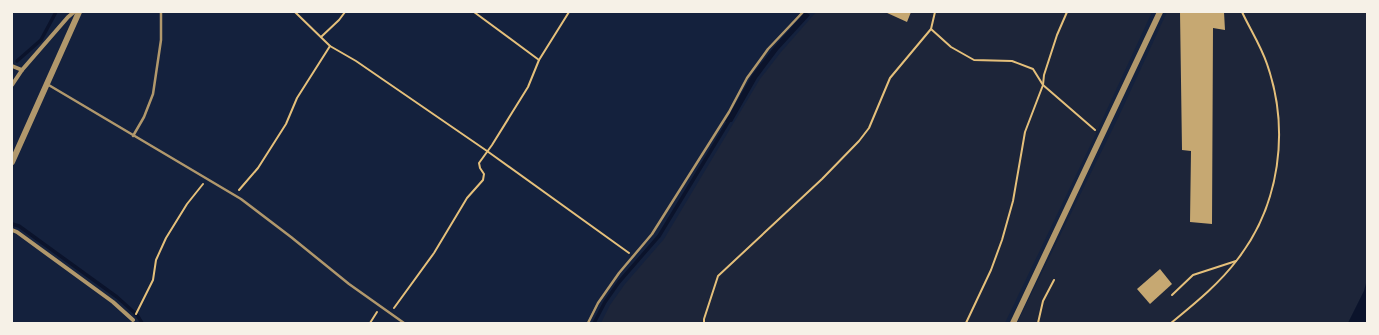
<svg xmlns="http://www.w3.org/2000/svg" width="1379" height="335" font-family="Ubuntu,sans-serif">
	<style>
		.green { fill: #1d2539 }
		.water { fill: #0b132b }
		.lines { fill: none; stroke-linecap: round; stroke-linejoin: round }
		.stream { stroke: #0b132b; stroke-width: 3.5 }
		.building { fill: #c6a872 }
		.path { stroke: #e5c07b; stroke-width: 2 }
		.service { stroke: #b1986c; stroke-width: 2.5 }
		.minor { stroke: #b1986c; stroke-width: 4 }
		.tertiary { stroke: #b1986c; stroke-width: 6 }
	</style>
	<rect width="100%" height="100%" fill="#14213d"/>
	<g class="green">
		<polygon points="816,12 1152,12 1091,144 1005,323 601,323 610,305 625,284 664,239 760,79 781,52"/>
		<polygon points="1167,12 1367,12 1367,280 1364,291 1348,323 1017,323 1118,118"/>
	</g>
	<g class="water">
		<polygon points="805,12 810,15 778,50 757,78 732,122 725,122 752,75 773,48"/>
		<polygon points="1367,280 1367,323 1348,323 1364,291"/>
	</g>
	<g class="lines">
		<g class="stream">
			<polyline points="17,61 41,40 56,12"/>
			<polyline points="12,224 19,226 117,297 137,315 142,323"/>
			<polyline points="594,323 605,302 619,282 659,236 730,119"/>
		</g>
	</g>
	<g class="building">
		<polygon points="885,12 911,12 907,22"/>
		<polygon points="1180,12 1224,12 1225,30 1213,28 1212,224 1190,222 1191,151 1182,150"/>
		<polygon points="1160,269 1172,284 1150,304 1137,289"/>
	</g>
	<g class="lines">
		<g class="path">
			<polyline points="295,12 330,46 356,61 487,151 629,253"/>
			<polyline points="474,12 539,60"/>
			<polyline points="931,29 951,47 974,60 1012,61 1033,69 1043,85 1095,130"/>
			<polyline points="321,37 339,20 345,12"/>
			<polyline points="239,190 258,168 286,124 297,98 330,46"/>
			<polyline points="1172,295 1193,275 1236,261"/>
			<polyline points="394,308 434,253 467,198 483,180 484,174 480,168 479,163 492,145 528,87 539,60 569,12"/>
			<polyline points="136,314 153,280 156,260 166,238 187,204 203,184"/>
			<polyline points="370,323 377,312"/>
			<polyline points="704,323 704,319 718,276 822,179 859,141 869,128 890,78 931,29 935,12"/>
			<polyline points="966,323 991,270 1002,240 1013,201 1025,132 1043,85 1044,75 1057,35 1067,12"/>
			<polyline points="1038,323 1043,301 1054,280"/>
			<path d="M1171 323C1194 304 1219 284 1237 260 1280 205 1290 130 1267 64 1261 46 1250 29 1242 12"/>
		</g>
		<g class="service">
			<polyline points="47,84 241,199 291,237 349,284 404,323"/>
			<polyline points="133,136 144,117 153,94 161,40 161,12"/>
			<polyline points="588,323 598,303 619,273 652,234 729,112 747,78 768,49 803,12"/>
		</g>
		<g class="minor">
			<polyline points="12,66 22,70"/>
			<polyline points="12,85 22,70 68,17 74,12"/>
			<polyline points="12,230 17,232 113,302 133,320"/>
		</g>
		<g class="tertiary">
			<polyline points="12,162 79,12"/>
			<polyline points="1013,323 1160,12"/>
		</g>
	</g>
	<rect width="1379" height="335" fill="none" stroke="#f6f1e7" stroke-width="26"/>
</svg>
